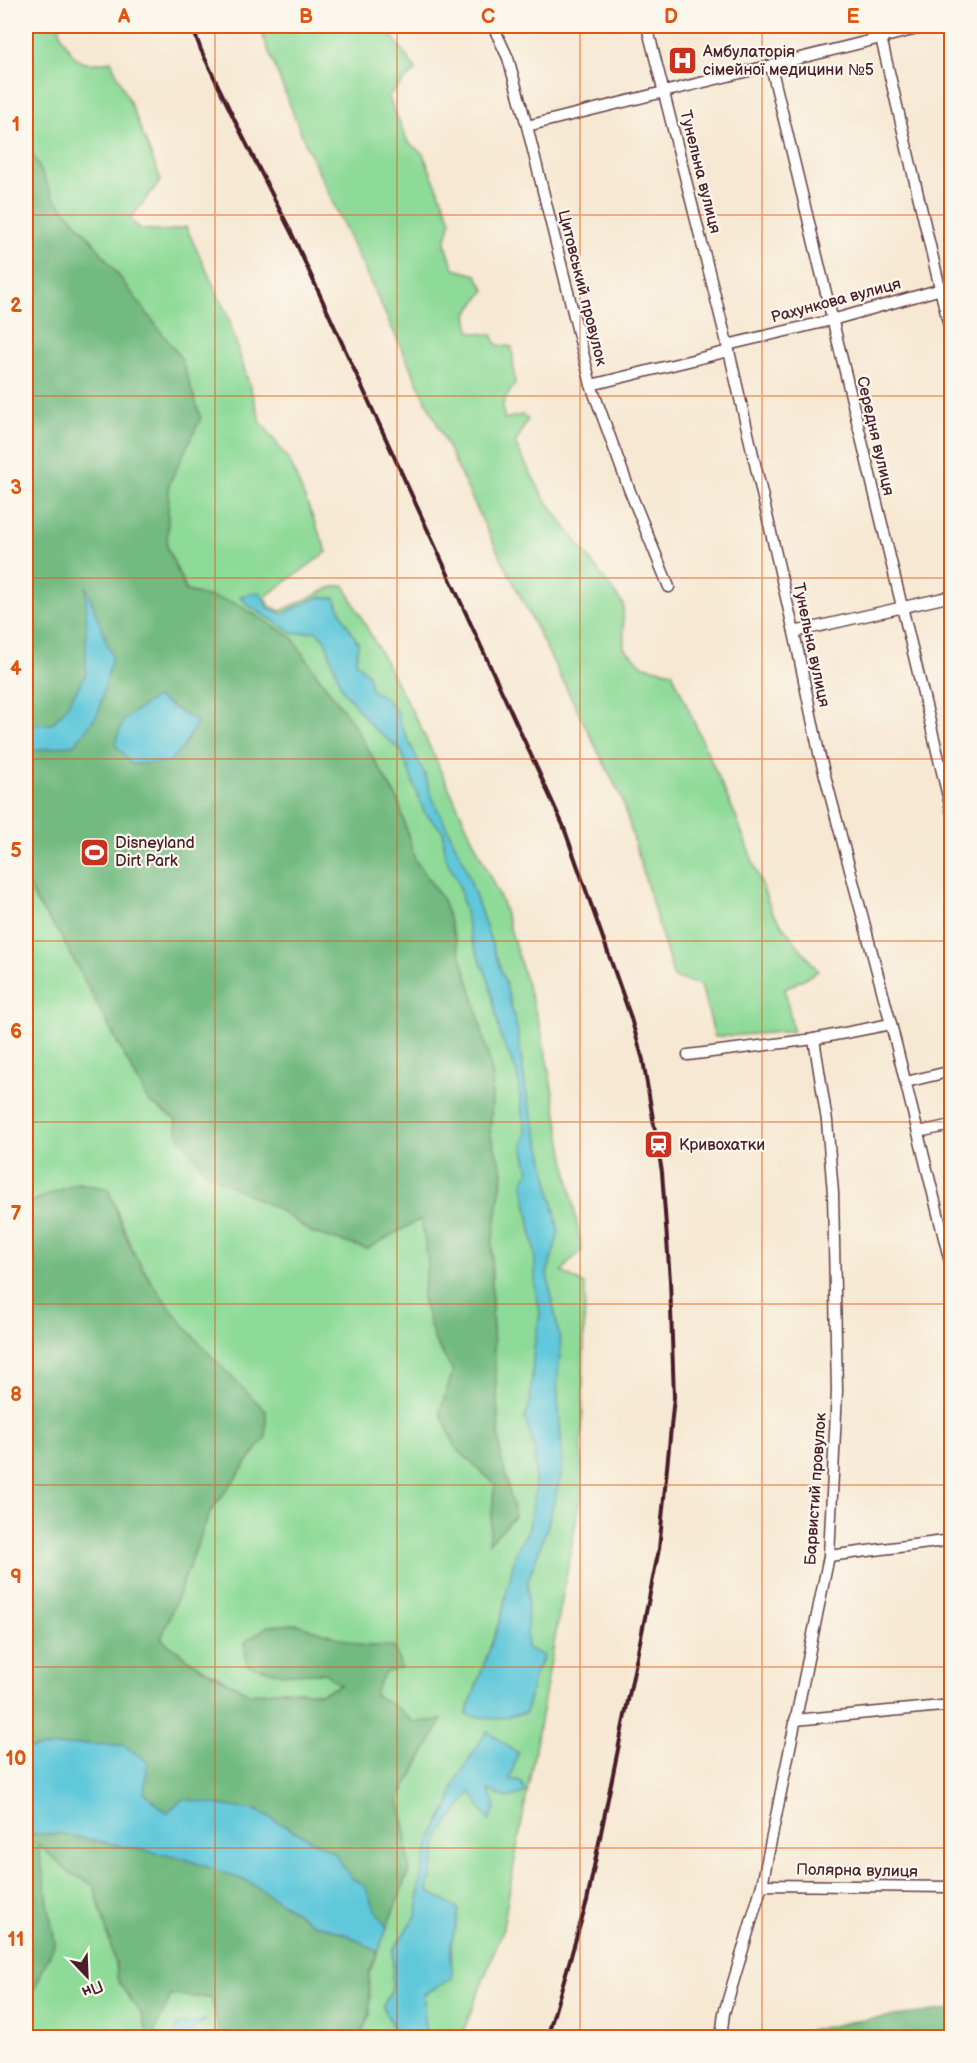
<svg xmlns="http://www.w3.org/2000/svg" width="977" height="2063" font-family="'Balsamiq Sans',sans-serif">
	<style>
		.green { fill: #8eda98; stroke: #6c7c62; stroke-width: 1.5 }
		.forest { fill: #72ba80; stroke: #5e6c56; stroke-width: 1.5 }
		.water { fill: #5ec8da; stroke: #547482; stroke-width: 1.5 }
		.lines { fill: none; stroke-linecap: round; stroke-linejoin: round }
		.minor-casing { stroke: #643d44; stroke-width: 13 }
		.minor { stroke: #fff; stroke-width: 10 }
		.rail { stroke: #4a1f2b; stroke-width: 4 }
		.grid { fill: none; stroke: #e0560e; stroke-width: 1.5; stroke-opacity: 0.55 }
		.labels { text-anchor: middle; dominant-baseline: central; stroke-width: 4.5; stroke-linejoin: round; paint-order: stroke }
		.poi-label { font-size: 16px; fill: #4a1f2b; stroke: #fbf7ec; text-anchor: start }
		.street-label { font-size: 16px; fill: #4a1f2b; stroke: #fbf7ec }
		.neatline { fill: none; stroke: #e0560e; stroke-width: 2 }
		.grid-label { font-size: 20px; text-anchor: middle; font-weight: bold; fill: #e0560e }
	</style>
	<rect width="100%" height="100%" fill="#fbf7ec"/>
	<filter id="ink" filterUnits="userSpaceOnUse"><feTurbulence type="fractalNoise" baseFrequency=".0167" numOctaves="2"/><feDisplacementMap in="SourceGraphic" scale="12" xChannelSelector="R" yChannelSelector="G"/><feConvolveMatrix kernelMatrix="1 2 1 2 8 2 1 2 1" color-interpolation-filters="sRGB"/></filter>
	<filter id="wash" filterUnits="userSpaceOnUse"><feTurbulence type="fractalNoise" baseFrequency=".008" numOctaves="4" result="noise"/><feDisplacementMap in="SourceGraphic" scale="24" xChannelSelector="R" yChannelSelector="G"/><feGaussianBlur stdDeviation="1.35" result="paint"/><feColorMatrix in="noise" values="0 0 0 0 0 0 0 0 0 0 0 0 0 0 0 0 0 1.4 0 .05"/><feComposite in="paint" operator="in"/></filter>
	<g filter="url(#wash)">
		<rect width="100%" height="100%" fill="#f6e8d2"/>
		<g class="green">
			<path d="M26 26H60C59 33 62 37 66 44 78 67 87 65 111 61L131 105 161 180 130 219 141 229 167 231 186 227 227 314 261 422 290 462 327 552 266 596 269 606 281 611 330 588 344 585 420 726 502 902 542 1034 582 1251 569 1262 562 1272 585 1285 581 1494 502 1932 461 2037H359L370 2014 369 1974 409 1870 406 1835 399 1799 442 1720 413 1722 399 1709 341 1685 322 1693 284 1690 250 1694 198 1666 161 1639 210 1512 266 1437 208 1354 162 1300 135 1255 108 1189 78 1183 26 1204V879L37 903 61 936 149 1102 176 1120 279 1210 313 1233 421 1218 428 1261 422 1298 435 1341 453 1371 440 1412 457 1449 495 1484 490 1541 515 1516 500 1452 492 1315V1245L503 1172 490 1134 493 1077 474 999 443 900 415 860 398 800 350 719 315 672 292 637 235 603 187 591 167 547 169 484 200 417 91 239 53 197 26 141Z"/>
			<polygon points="259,26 385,26 416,70 388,96 408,142 423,154 451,220 445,243 454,269 476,275 485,290 467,314 470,332 492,335 497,345 512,347 515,383 503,404 504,419 522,415 528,419 515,444 544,498 623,604 624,648 644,666 672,672 736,817 772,912 818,971 785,989 793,1031 715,1037 701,985 674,978 622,799 485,526 304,141"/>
			<polygon points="26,1224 35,1263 26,1277"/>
			<polygon points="37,1843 70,1873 94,1885 116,1965 118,1982 141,2013 149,2037 26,2038 26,2007 54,1942"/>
			<polygon points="171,1995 212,1998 220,2037 157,2037 155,2031"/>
		</g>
		<g class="forest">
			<polygon points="26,139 53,197 91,239 181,358 201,418 169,484 167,547 186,591 235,603 292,637 315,672 350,719 398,800 415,860 443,900 474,999 493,1077 490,1134 503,1172 492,1245 492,1315 500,1452 515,1516 489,1543 495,1484 457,1449 440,1412 453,1371 435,1341 422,1298 428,1261 421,1219 367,1249 313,1233 279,1210 209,1175 178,1135 176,1120 149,1102 61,936 37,903 26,879"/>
			<path d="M78 1183 108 1189C117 1211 124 1237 136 1257 170 1317 218 1364 266 1411V1437L210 1512 161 1639 198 1666 250 1694 284 1690 322 1693 341 1685 324 1673 283 1674 247 1665 245 1642 268 1626 297 1624 364 1646H394L401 1668 384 1673 374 1695 399 1709 413 1722 442 1720 399 1799 406 1835 409 1870 369 1974 370 2014 359 2037H220L212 1998 171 1995 155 2031 157 2037H149L141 2013 118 1982 116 1965 94 1885 70 1873 38 1844 55 1943 26 2007V1834H62L142 1850 84 1744 26 1749V1277L35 1263 26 1224V1204Z"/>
			<polygon points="951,2009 951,2037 784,2037 848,2022"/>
		</g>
		<g class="water">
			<polygon points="86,586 112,657 98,714 75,744 34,751 26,747 26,725 52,724 66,708 86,674"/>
			<polygon points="260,592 268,608 283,614 318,597 335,598 345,621 358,643 356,662 368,674 371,690 384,697 397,711 400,723 425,775 433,800 463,860 506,985 517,1029 527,1098 542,1151 559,1232 547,1274 561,1345 557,1384 563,1467 547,1528 528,1580 527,1648 544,1656 535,1673 526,1713 494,1719 466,1715 501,1617 516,1552 529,1528 535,1492 535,1452 525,1418 530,1403 534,1347 540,1313 535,1285 535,1253 523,1183 529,1171 523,1146 526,1131 521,1107 517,1072 501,1038 489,981 471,939 459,885 445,856 443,831 424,812 401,750 372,727 342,689 325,640 316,631 294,634 246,604 240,596"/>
			<polygon points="156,697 197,722 183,747 168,763 131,764 115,744 124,719"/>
			<polygon points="487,1731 518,1753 510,1779 520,1781 526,1792 508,1798 488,1790 496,1807 489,1821 471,1792 439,1835 428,1891 459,1910 451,1945 452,1979 424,1994 424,2021 427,2037 397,2037 383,2006 392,1989 393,1950 417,1914 420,1881 432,1835 449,1806 455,1782"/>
			<polygon points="84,1744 123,1745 148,1762 144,1793 167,1812 183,1799 258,1811 335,1853 351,1878 365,1886 372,1904 387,1928 378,1952 348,1935 312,1923 249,1882 185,1859 62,1834 26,1834 26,1749"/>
			<polygon points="207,2020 194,2028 191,2037 176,2037 177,2025"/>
		</g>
	</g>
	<g filter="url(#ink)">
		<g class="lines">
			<defs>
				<g id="minor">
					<polyline points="493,26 508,58 527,126 591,385 629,489 669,587"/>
					<polyline points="647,26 729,351 794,632 819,753 891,1024 952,1270"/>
					<polyline points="874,26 881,38 952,339"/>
					<polyline points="771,66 952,813"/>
					<polyline points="527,126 929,26"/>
					<polyline points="727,345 832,320 952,286"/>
					<polyline points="591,385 729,351"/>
					<polyline points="794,632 952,596"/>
					<polyline points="688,1055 814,1039 891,1024"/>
					<polyline points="906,1082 952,1071"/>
					<polyline points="918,1132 952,1125"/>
					<polyline points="829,1556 952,1540"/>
					<polyline points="795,1720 952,1705"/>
					<polyline points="762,1885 952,1887"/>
					<polyline points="721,2038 724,2013 762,1885 829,1556 837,1391 833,1193 827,1121 814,1039"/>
				</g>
			</defs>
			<use href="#minor" class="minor-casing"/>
			<use href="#minor" class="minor"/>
			<polyline class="rail" points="192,26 201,50 238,127 292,234 563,825 630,1015 643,1060 662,1172 670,1280 674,1397 659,1549 587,1901 547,2038"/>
		</g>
	</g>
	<path class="grid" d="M215 26V2038M397 26V2038M580 26V2038M762 26V2038M26 215H952M26 396H952M26 578H952M26 759H952M26 941H952M26 1122H952M26 1304H952M26 1485H952M26 1667H952M26 1848H952"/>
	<defs>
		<symbol id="hospital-square" viewBox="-11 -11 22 22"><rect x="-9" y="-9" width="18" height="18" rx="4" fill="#c8321e" stroke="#fbf7ec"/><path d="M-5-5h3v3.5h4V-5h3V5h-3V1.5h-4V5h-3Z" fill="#fff"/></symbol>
		<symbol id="stadium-square" viewBox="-11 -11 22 22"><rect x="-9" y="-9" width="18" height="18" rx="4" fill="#c8321e" stroke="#fbf7ec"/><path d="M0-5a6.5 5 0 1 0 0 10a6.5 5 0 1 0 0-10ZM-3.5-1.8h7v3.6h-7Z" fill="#fff"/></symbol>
		<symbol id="station-square" viewBox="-11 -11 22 22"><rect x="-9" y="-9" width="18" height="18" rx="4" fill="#c8321e" stroke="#fbf7ec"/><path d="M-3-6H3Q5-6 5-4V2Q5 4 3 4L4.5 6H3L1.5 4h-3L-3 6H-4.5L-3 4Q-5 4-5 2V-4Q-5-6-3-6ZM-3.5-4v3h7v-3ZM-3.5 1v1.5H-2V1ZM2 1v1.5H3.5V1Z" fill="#fff"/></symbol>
	</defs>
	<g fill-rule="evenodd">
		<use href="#hospital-square" x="666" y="44" width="33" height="33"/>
		<use href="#stadium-square" x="78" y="836" width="33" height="33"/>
		<use href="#station-square" x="642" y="1128" width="33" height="33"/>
	</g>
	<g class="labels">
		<g class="poi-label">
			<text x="703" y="52">Амбулаторія<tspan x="703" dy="18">сімейної медицини №5</tspan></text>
			<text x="115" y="843">Disneyland<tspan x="115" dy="18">Dirt Park</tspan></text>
			<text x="679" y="1145">Кривохатки</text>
		</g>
		<g class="street-label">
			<text transform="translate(700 172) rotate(76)">Тунельна вулиця</text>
			<text transform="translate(582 288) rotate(76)">Цитовський провулок</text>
			<text transform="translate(836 301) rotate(-15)">Рахункова вулиця</text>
			<text transform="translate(875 436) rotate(77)">Середня вулиця</text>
			<text transform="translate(811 645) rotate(78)">Тунельна вулиця</text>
			<text transform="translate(816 1489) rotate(-86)">Барвистий провулок</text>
			<text transform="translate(857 1871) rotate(1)">Полярна вулиця</text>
		</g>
	</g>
	<rect width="977" height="2063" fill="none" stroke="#fbf7ec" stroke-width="66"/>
	<g transform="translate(87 1976) rotate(157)" stroke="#fbf7ec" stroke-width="4.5" paint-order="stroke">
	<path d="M0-4.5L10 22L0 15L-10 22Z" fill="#4a1f2b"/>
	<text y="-9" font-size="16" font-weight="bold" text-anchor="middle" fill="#4a1f2b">Пн</text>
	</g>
	<rect x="33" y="33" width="911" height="1997" class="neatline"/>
	<g class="grid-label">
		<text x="124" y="23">A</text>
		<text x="306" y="23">B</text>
		<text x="488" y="23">C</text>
		<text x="671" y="23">D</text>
		<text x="853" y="23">E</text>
		<text x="16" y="131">1</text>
		<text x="16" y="312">2</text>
		<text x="16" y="494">3</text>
		<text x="16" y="675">4</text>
		<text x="16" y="857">5</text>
		<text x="16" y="1038">6</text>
		<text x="16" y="1220">7</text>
		<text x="16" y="1401">8</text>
		<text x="16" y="1583">9</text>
		<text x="16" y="1765">10</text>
		<text x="16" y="1946">11</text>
	</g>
</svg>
